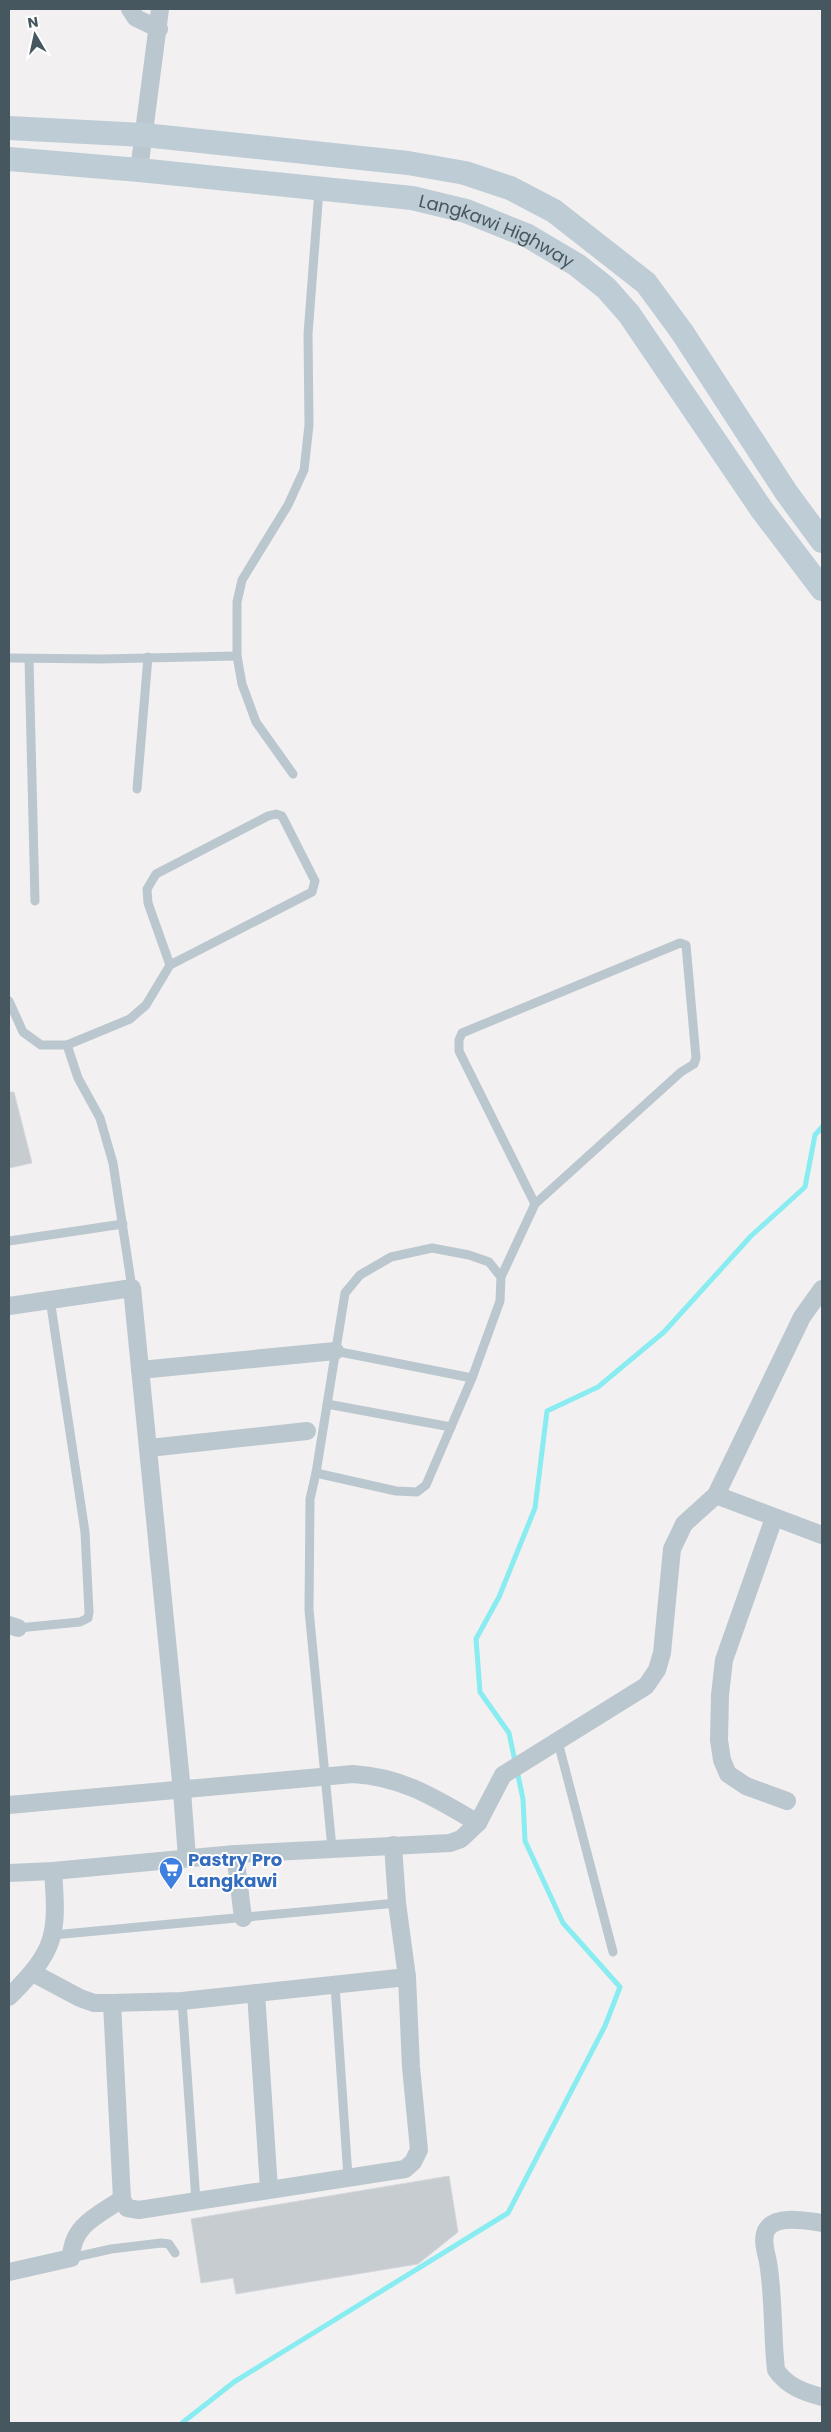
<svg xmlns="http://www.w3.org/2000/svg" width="831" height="2432" font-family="Poppins,sans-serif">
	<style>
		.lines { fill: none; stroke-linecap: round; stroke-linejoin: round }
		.stream { stroke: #88ecf1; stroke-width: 5 }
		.building { fill: #c7ccd0; stroke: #d4d7dc }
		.lane { stroke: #bbc7ce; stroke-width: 9 }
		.street { stroke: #bbc7ce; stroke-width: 18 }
		.secondary { stroke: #bdccd5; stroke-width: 24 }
		.labels { text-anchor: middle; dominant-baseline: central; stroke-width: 4; stroke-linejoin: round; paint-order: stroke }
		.street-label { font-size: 18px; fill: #47575f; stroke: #fff }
		.shop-label { font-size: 18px; font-weight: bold; fill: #366cbe; stroke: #fff; text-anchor: start }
	</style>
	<rect width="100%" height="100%" fill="#f3f0f1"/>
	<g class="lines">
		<polyline class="stream" points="182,2423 234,2382 508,2213 605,2026 620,1987 563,1923 525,1841 523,1799 509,1733 480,1692 476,1639 499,1597 535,1508 547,1411 598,1387 664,1332 751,1236 805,1187 815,1135 822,1127"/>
	</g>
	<g class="building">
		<polygon points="9,1092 14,1092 32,1163 9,1168"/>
		<polygon points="449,2176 458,2232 418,2264 236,2294 233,2278 201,2283 191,2219"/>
	</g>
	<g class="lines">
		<g class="lane">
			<polyline points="9,658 101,659 237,656"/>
			<polyline points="29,659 35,901"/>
			<polyline points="293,774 256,722 242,684 237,656 237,602 242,580 288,505 304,470 309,425 308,334 319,190"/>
			<polyline points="137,789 148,657"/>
			<polyline points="9,1001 23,1032 41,1045 67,1045 130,1019 146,1005 170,965 148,903 147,889 156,874 268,816 276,814 282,816 315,881 312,892 170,965"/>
			<polyline points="67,1045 78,1078 100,1118 113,1163 132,1288"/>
			<polyline points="9,1241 123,1224"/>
			<polyline points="335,1351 472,1378"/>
			<polyline points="327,1404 451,1427"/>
			<polyline points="316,1473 396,1491 417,1492 426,1485 472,1378 500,1301 501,1277 535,1204 681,1072 694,1064 696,1058 686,945 680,943 462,1033 459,1040 459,1051 535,1204"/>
			<polyline points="18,1628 80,1622 88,1618 89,1612 85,1532 50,1299"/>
			<polyline points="558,1742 613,1952"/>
			<polyline points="332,1848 309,1610 310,1499 316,1473 345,1293 360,1275 391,1257 432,1248 469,1255 489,1262 501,1277"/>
			<polyline points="53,1935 397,1903"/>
			<polyline points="335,1985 348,2177"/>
			<polyline points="182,2001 196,2201"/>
			<polyline points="71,2258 111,2249 161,2243 169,2244 175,2253"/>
		</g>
		<g class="street">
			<polyline points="130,9 136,18 159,29"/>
			<polyline points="139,170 160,9"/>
			<polyline points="9,1306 132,1288 182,1791 187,1858"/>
			<polyline points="140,1370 335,1351"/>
			<polyline points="149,1448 307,1431"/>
			<polyline points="716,1495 822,1535"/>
			<polyline points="774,1518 724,1660 720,1695 719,1740 722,1760 728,1774 746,1786 787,1801"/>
			<polyline points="9,1625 18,1628"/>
			<path d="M9 1805 353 1774C403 1777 435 1798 478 1823"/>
			<polyline points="235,1854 243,1918"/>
			<polyline points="9,1873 53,1871 235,1854 450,1843 461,1839 478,1823 503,1775 646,1686 657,1670 662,1653 672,1549 684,1524 716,1495 802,1317 822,1289"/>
			<polyline points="33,1973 80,1998 94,2003 112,2003 182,2001 407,1977"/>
			<polyline points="256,1993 269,2189"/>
			<path d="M9 1997C56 1950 58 1936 53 1871"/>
			<polyline points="112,2003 122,2199 127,2208 139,2210 405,2169 413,2162 419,2150 411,2067 407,1977 397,1903 393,1845"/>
			<path d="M822 2223C808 2221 777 2214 767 2229 761 2238 766 2252 768 2262 774 2298 772 2334 776 2370 787 2386 803 2392 822 2397"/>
			<path d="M9 2272 71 2258C72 2225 97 2216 122 2199"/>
		</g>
		<g class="secondary">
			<polyline points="9,128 144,135 408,163 465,173 510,188 554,211 646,283 682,332 786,492 822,541"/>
			<path id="s1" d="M9 159 139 170 412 198 466 211 528 236 577 265 606 288 629 314 762 510 822 589"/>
		</g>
	</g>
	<defs>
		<symbol id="supermarket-pin" viewBox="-11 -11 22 30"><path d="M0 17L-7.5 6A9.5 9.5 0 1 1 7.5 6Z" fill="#3f7fe0" stroke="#fff"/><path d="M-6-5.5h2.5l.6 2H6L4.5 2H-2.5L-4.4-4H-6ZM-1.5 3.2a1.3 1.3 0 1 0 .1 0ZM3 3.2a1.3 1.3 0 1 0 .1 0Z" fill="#fff"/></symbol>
	</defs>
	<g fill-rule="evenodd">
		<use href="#supermarket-pin" x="157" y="1855" width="28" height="38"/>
	</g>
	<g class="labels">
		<g class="street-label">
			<text stroke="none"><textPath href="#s1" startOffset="496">Langkawi Highway</textPath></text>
		</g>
		<g class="shop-label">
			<text x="188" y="1859">Pastry Pro<tspan x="188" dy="21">Langkawi</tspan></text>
		</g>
	</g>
	<rect width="831" height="2432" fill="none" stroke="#47575f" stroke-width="20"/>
	<g transform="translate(35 35) rotate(351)" stroke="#ffffff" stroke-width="4" paint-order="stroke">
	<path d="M0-4L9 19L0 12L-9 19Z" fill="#47575f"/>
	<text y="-8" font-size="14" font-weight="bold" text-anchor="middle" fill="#47575f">N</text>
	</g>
</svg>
